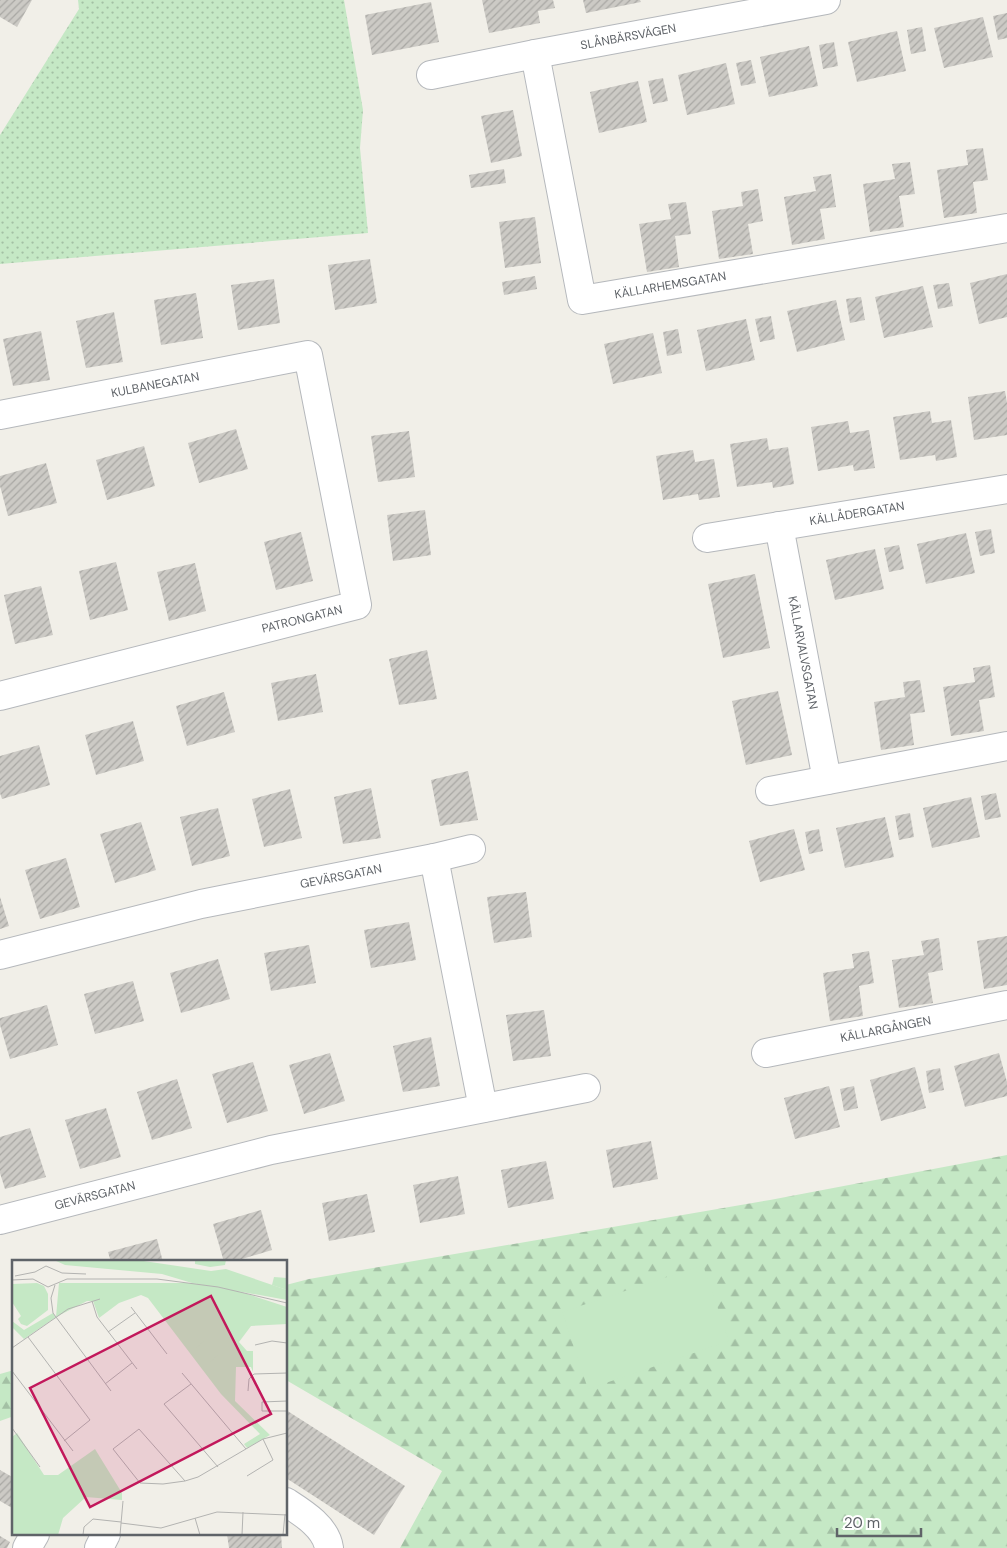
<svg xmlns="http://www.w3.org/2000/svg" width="1007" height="1548" font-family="'DM Sans',sans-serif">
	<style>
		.grass { fill: url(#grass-dots) }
		.forest { fill: url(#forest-firs) }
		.pitch { fill: #c5e8c5 }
		.building { fill: url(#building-hatch) }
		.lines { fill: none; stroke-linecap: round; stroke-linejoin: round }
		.minor-casing { stroke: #b5b8bc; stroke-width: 30 }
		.minor { stroke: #fff; stroke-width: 28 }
		.labels { text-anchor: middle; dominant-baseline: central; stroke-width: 4.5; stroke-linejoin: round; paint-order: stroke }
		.street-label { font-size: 12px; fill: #5f6368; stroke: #fff }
		.inset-road { fill: none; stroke: #b3b3b1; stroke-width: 1 }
		.view { fill: #c2185b; fill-opacity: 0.15; stroke: #c2185b; stroke-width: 2.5 }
		.inset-edge { fill: none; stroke: #5f6368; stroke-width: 2.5 }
	</style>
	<defs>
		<pattern id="grass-dots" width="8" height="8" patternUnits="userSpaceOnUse" patternTransform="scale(1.25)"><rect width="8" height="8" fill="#c5e8c5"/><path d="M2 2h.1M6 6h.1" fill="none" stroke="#a3c0a4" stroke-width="1.8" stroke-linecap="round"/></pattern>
		<pattern id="forest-firs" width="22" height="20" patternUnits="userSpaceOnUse" patternTransform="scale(1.25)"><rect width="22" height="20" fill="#c5e8c5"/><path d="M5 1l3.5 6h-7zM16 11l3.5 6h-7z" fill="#a3c0a4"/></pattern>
		<pattern id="building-hatch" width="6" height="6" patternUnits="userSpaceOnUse" patternTransform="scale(1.25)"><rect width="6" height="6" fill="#cccac5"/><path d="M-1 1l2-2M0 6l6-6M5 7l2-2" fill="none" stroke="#a9a8a4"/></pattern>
	</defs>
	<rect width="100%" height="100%" fill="#f1efe8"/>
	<polygon class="grass" points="78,0 344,0 363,110 360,148 368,233 0,264 0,135 79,9"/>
	<g class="forest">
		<polygon points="1007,1155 1007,1548 400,1548 442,1471 286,1380 286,1285 309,1279 770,1200"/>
		<polygon points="14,1370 14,1416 0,1421 0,1374"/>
	</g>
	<polygon class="pitch" points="703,1265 729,1341 588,1389 562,1312"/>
	<g class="building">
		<polygon points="0,0 32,0 17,27 0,17"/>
		<polygon points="482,0 553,0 555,8 538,11 540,23 489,33"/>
		<polygon points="583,0 640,0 641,2 586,13"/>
		<polygon points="431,2 439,42 372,55 365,15"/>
		<polygon points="1007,13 1007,38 998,40 993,16"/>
		<polygon points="983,17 993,57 944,68 934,28"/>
		<polygon points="922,27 926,51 911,54 907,30"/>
		<polygon points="897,31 906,71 857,82 848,42"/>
		<polygon points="834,42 838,66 823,69 819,45"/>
		<polygon points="809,46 818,86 769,97 760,57"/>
		<polygon points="751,60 756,83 741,86 736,63"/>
		<polygon points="726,63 735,104 687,115 678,75"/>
		<polygon points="663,78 668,101 653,104 648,81"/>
		<polygon points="638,81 647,122 599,133 590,92"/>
		<polygon points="513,110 522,156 491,163 481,116"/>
		<polygon points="983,148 988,180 973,182 977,213 944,218 937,170 968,165 966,150"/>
		<polygon points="910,162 915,194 899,196 904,227 870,232 863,184 895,179 892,164"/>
		<polygon points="504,169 506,183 471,188 469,175"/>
		<polygon points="831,174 836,207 820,209 825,239 792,245 784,197 816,191 813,177"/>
		<polygon points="758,189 763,221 748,224 753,254 719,259 712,211 743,206 741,192"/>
		<polygon points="686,202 691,234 675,236 679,267 647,272 639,224 671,219 668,204"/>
		<polygon points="535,217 541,263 505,268 499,222"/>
		<polygon points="370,259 377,303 335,310 328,265"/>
		<polygon points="1007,274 1007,317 979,324 970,283"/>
		<polygon points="535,276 537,289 504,295 502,282"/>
		<polygon points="274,279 280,323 238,330 231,285"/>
		<polygon points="949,283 953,306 938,309 933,285"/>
		<polygon points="923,286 933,327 884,338 875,297"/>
		<polygon points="196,293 203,338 161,345 154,300"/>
		<polygon points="861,297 865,320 850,323 846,299"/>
		<polygon points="836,300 845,340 797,352 787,311"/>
		<polygon points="114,312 123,362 86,368 76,321"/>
		<polygon points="771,316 775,339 760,342 755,319"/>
		<polygon points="746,319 755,360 706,371 697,330"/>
		<polygon points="678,329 682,353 667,356 663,332"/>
		<polygon points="41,331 50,380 13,386 3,339"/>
		<polygon points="653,333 662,373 613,384 604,344"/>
		<polygon points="1005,391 1007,403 1007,435 974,440 968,397"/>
		<polygon points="930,411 932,423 951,420 957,457 936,461 935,455 900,460 893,417"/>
		<polygon points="848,421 850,433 869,430 875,468 854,471 853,465 818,471 811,427"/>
		<polygon points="236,429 248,469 199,483 188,443"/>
		<polygon points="409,431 415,477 378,482 371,436"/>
		<polygon points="767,438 769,450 788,447 794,484 773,488 772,482 737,487 730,444"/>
		<polygon points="144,446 155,486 107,500 96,460"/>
		<polygon points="693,450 695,462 714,459 720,497 699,500 698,494 663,500 656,456"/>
		<polygon points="46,463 57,503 8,516 0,486 0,476"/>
		<polygon points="425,510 431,555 393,561 387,515"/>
		<polygon points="991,529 995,553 980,556 975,532"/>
		<polygon points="301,532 313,581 276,590 264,542"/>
		<polygon points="966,533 975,573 926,584 917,544"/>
		<polygon points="899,545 904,569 889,572 884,548"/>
		<polygon points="875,549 884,589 835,600 826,560"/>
		<polygon points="116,562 128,610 90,620 79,571"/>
		<polygon points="195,563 206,611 169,621 157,572"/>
		<polygon points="755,574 770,648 723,658 708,584"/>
		<polygon points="41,586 53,635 15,644 4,595"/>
		<polygon points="427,650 437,699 399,705 389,659"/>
		<polygon points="990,665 995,697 979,700 984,731 951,736 943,687 975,682 973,668"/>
		<polygon points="316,674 323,712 278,721 271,683"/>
		<polygon points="920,680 925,712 910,714 914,745 881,750 874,702 905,697 903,682"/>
		<polygon points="778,691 792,755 746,765 732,701"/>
		<polygon points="224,692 235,732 187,746 176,706"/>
		<polygon points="133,721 144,761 96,775 85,735"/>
		<polygon points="39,745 50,785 2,799 0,793 0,756"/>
		<polygon points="468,771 478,820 440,826 431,780"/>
		<polygon points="371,788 381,838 343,844 334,797"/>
		<polygon points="290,789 302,838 264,847 252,799"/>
		<polygon points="996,793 1001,817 985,820 981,796"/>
		<polygon points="971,797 980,837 932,848 923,808"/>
		<polygon points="218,808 230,856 192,866 180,817"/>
		<polygon points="910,813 914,837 899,840 895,816"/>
		<polygon points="885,817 894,857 845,868 836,828"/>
		<polygon points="141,822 156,870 115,883 100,834"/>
		<polygon points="794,829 805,870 760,882 749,841"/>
		<polygon points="819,829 823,851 809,854 805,832"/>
		<polygon points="66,858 80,907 40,919 25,870"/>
		<polygon points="526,892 532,937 494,943 487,897"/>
		<polygon points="0,897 9,926 0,929"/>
		<polygon points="409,922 416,960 371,968 364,930"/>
		<polygon points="1007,936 1007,985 984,989 977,941"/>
		<polygon points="939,938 943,970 928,973 933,1003 899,1008 892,960 924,955 921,941"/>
		<polygon points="309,945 316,983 271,991 264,953"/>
		<polygon points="869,951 874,983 859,986 863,1016 830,1021 823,973 854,968 852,954"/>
		<polygon points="218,959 230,999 181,1013 170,973"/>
		<polygon points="133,981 144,1021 95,1034 84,994"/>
		<polygon points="47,1005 58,1045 10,1059 0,1025 0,1018"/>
		<polygon points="544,1010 551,1056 513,1061 506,1015"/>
		<polygon points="431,1037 440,1086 403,1092 393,1046"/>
		<polygon points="330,1053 345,1101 304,1114 289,1065"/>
		<polygon points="999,1053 1007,1082 1007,1096 965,1107 954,1066"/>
		<polygon points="253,1062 268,1111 227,1123 212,1074"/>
		<polygon points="915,1067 926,1108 881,1121 870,1080"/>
		<polygon points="940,1068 944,1090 929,1093 926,1071"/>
		<polygon points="177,1079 192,1128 152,1140 137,1092"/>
		<polygon points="829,1086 840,1127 795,1139 784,1098"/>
		<polygon points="854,1086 858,1108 844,1111 840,1089"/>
		<polygon points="106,1108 121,1157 80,1169 65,1120"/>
		<polygon points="30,1128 46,1177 5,1189 0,1173 0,1137"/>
		<polygon points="651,1141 658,1179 613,1188 606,1150"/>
		<polygon points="546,1161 554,1199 508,1208 501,1170"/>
		<polygon points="458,1176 465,1214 420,1223 413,1185"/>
		<polygon points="367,1194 375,1232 329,1241 322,1203"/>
		<polygon points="261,1210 272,1250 232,1262 224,1262 213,1224"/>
		<polygon points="157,1239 163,1262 111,1262 108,1252"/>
		<polygon points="286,1410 405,1486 374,1535 286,1478"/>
		<polygon points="0,1470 14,1478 14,1509 0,1501"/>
		<polygon points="227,1534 281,1534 282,1548 229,1548"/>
		<polygon points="0,1536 10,1542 7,1548 0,1548"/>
	</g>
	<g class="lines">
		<defs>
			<g id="minor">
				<path id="s1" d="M535 54 582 300 1007 228"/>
				<path id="s2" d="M431 75 535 54 826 0"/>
				<path id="s3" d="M0 415 308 355 357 605 0 696"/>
				<path id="s4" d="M779 526 827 780"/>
				<path id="s5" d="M707 538 1007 489"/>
				<polyline points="770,791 1007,746"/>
				<polyline points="434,858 471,849"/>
				<path id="s6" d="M0 955 201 904 434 858 483 1108"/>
				<path id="s7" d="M766 1053 1007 1005"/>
				<path id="s8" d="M0 1220 271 1150 586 1088"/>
				<path d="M286 1502C303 1513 326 1527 329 1548"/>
				<polyline points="27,1548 35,1534"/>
				<polyline points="99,1548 106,1534"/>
			</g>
		</defs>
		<use href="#minor" class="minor-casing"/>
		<use href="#minor" class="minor"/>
	</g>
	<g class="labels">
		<g class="street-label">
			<text stroke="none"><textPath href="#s2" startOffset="201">SLÅNBÄRSVÄGEN</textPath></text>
			<text stroke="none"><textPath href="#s1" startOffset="340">KÄLLARHEMSGATAN</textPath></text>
			<text stroke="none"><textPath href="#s3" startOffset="158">KULBANEGATAN</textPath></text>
			<text stroke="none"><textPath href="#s5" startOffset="152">KÄLLÅDERGATAN</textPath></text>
			<text transform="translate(302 619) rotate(-14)">PATRONGATAN</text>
			<text stroke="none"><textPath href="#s4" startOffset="129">KÄLLARVALVSGATAN</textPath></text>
			<text stroke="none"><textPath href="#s6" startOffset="350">GEVÄRSGATAN</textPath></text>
			<text stroke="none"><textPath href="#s7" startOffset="122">KÄLLARGÅNGEN</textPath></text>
			<text stroke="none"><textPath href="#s8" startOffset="98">GEVÄRSGATAN</textPath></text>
		</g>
	</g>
	<g transform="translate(12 1260)">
		<rect width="275" height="275" fill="#f1efe8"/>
		<path d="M42 0H125L199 11 214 9 275 30V40L180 23 150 14 53 5ZM41 53 44 57 12 79 0 67V61L12 70ZM5 173 32 215H46L83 189 110 233V240L74 237 51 258 46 275H0V177Z" fill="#c5e8c5"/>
		<path d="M183 0H214L213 5 198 7 183 4ZM262 17 275 18V30L260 25ZM25 23 32 26 36 34V50L15 66 9 64 6 59 9 56 0 42V24ZM47 23H180L223 30 275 47V64L239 66 227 82 235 91H241V112L239 107H224L223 141 258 175 235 188 232 184 248 174 209 134 136 38 129 35 107 43 87 58 81 41H75L44 57Z" fill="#c5e8c5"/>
		<path d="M192 81 206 95 198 102 184 88Z" fill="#c5e8c5"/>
		<path class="inset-road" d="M3 16 23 12 34 6 50 13 74 14M0 20 21 19 36 27 55 19H145L206 27 275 43M43 25 39 38 41 53 99 131M80 41 85 57 125 109M119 47 155 94M96 72 123 53M16 77 78 160 52 181M243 85 260 81 275 83M0 88 56 49 88 39M0 111 61 191M170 113 234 189M93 124 120 103M179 124 152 144 206 207M236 131 237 119 242 114 275 113M275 141 250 142V151H275M0 168 28 207M235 216 261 200 251 179M173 221 127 169 101 189 128 223 151 224 173 221 186 217 251 179 275 173M183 258 188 275M109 263 149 268 205 252 275 255M71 275 72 267 81 259 109 262M108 275 111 241M230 275 231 252M271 275 273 254"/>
		<path class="view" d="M199 36 259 154 78 247 18 128Z"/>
		<rect width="275" height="275" class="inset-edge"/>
	</g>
	<path d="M837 1528v8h84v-8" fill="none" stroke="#5f6368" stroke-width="2.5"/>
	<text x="844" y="1528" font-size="15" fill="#5f6368" stroke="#ffffff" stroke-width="4" paint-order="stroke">20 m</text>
</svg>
